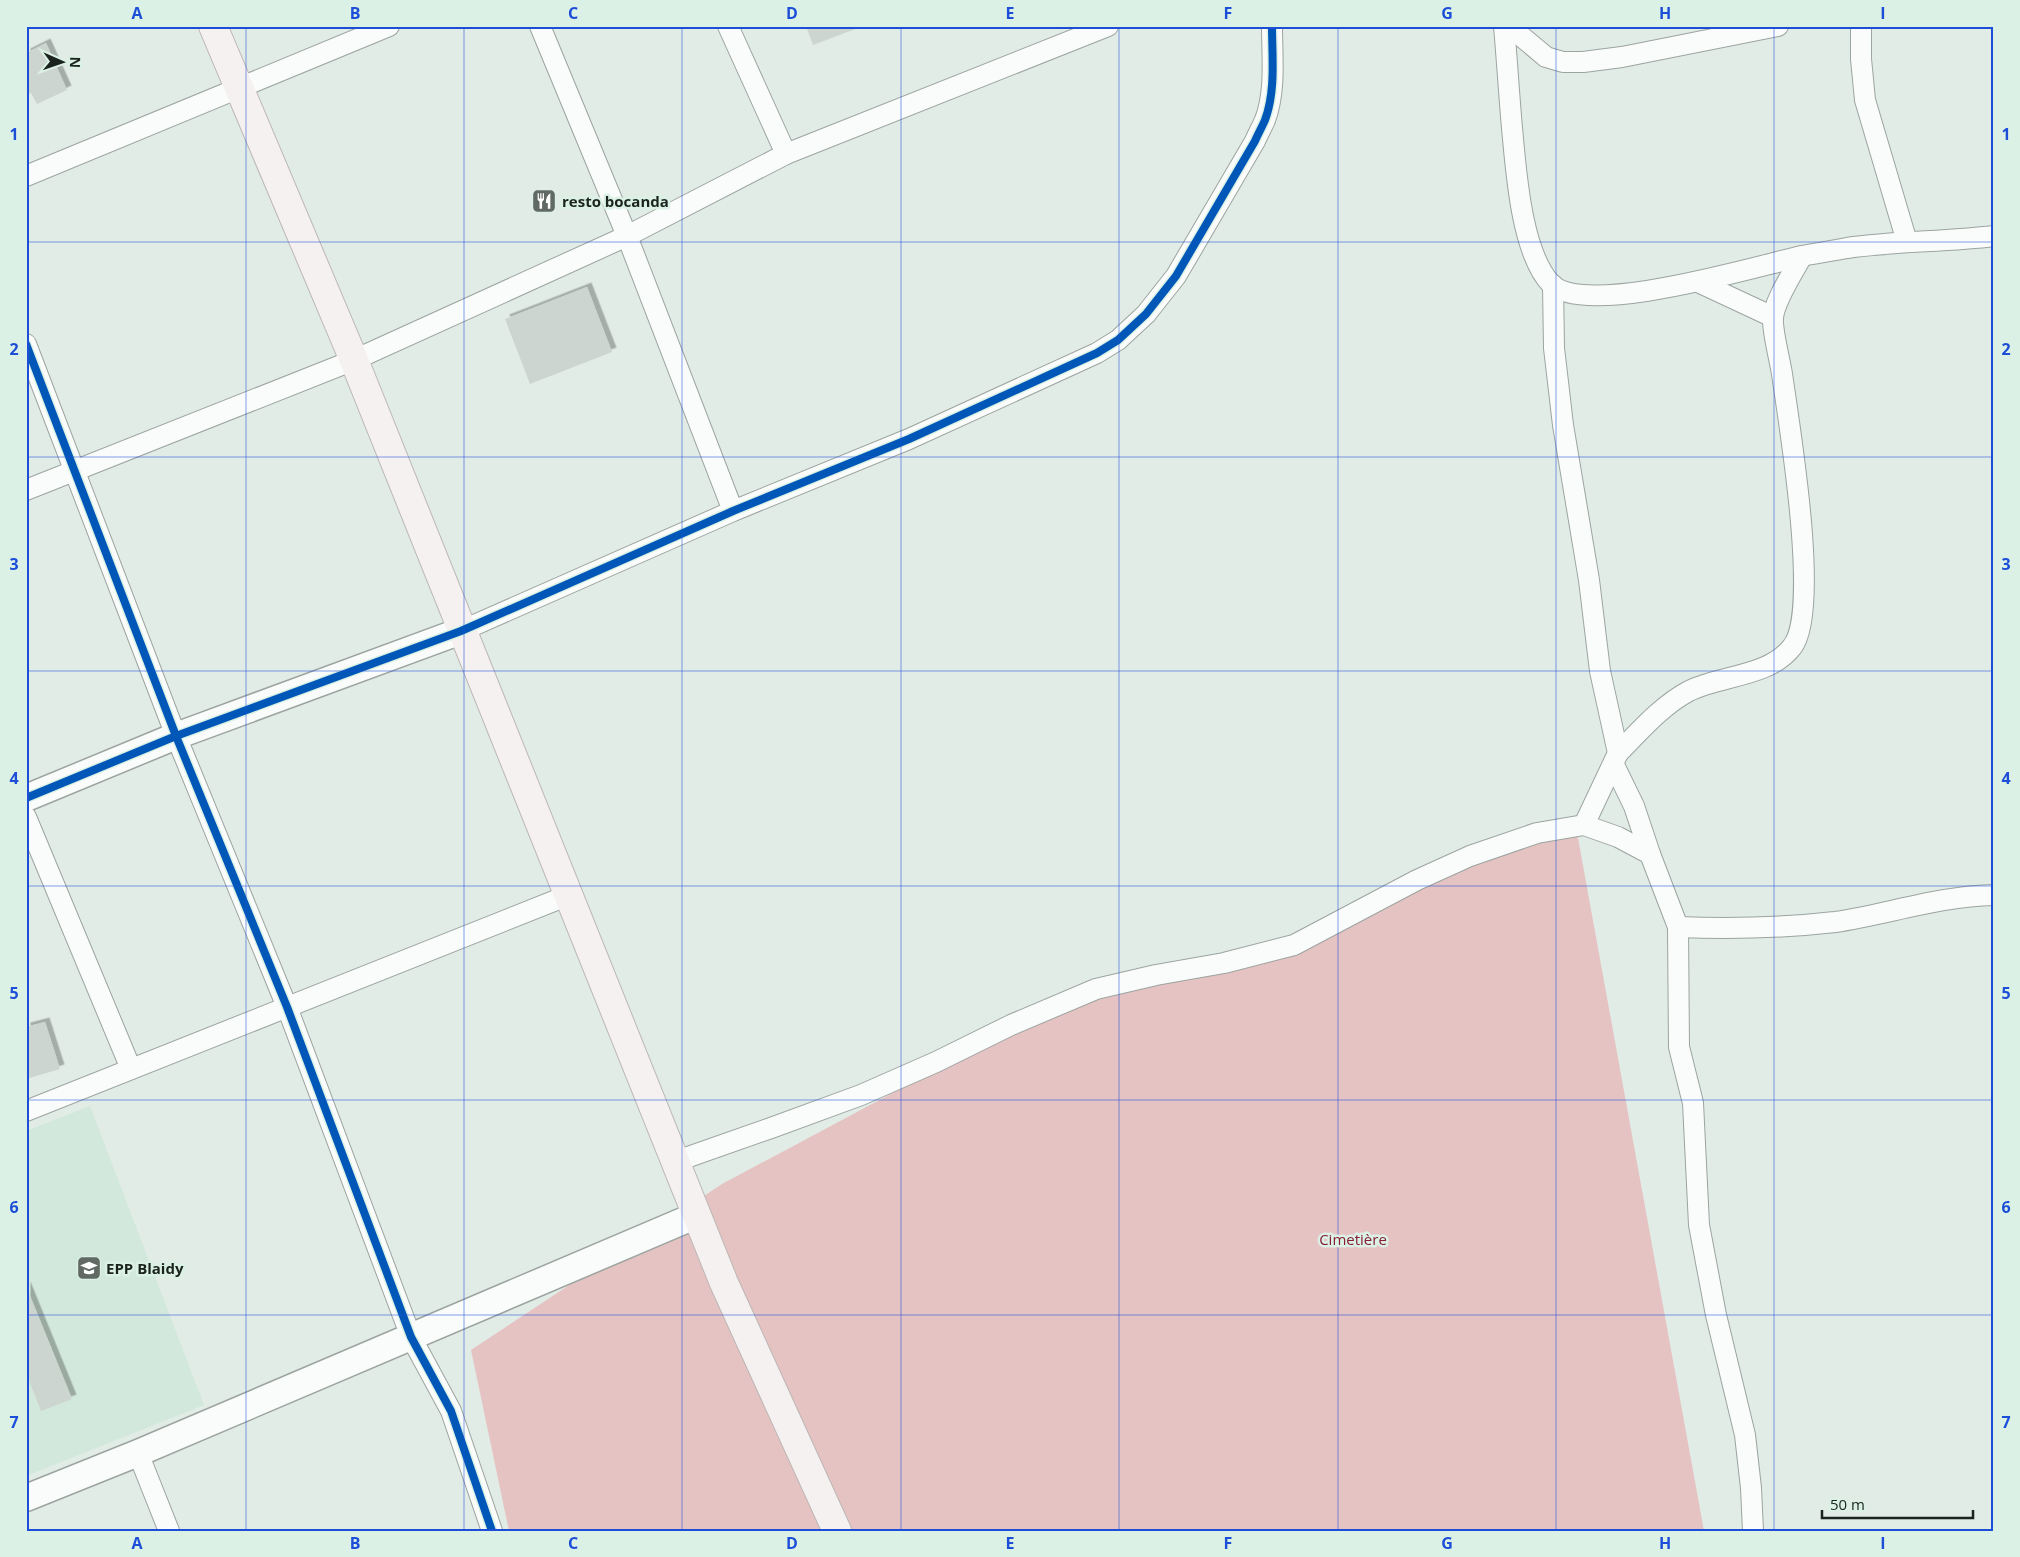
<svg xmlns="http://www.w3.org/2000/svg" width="2020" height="1557" font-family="'Open Sans',sans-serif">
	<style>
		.built { fill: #d3e8dc }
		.green { fill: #e6c3c3 }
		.building { fill: #ccd5d0; filter: url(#shadow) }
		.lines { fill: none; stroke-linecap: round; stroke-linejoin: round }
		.minor-casing { stroke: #9ca4a0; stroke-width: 22 }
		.tertiary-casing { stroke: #9ca4a0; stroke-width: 29 }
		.primary-casing { stroke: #bcb7b5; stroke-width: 30 }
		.minor { stroke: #fafcfb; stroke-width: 20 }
		.tertiary { stroke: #fafcfb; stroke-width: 26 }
		.primary { stroke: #f5f1f0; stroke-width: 28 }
		.cycleway-casing { stroke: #dcf1e6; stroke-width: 11 }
		.cycleway { stroke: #0057b8; stroke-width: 8 }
		.grid { fill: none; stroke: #1d4ed8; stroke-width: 1; stroke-opacity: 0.55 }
		.labels { text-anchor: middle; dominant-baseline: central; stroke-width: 5; stroke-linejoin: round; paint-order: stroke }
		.poi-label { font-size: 15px; font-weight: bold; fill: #1b231e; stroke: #dcf1e6; text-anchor: start }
		.park-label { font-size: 15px; fill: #861f33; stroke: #dcf1e6 }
		.neatline { fill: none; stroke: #1d4ed8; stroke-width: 2 }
		.grid-label { font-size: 16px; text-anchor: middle; font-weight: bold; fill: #1d4ed8 }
	</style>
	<defs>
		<filter id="shadow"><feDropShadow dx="4.5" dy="-4.5" stdDeviation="0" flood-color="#0004"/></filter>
	</defs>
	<rect width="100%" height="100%" fill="#e1ece6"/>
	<polygon class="built" points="90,1106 204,1405 26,1476 26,1131"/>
	<polygon class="green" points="1576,827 1704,1531 509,1531 471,1350 722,1184 1035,1017 1106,983 1280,955 1416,881"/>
	<g class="building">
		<polygon points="806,26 858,26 858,28 813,45"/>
		<polygon points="46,43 67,90 37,104 31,93 26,95 26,53"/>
		<polygon points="587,287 612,352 530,384 505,319"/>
		<polygon points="45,1022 60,1069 26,1079 26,1027"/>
		<polygon points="26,1286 72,1399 41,1411 26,1373"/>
	</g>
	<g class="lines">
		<defs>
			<g id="minor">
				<polyline points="540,26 627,236 733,511"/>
				<polyline points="728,26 786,154"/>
				<path d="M1504 26C1507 60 1509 94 1512 128 1516 170 1521 252 1551 284 1585 318 1757 266 1802 256 1817 253 1832 251 1847 248 1895 241 1945 242 1994 236"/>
				<polyline points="1509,26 1546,57 1563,62 1583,62 1622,57 1778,26"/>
				<polyline points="1861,26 1861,59 1865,100 1907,242"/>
				<polyline points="26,176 389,26"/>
				<polyline points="1698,282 1773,317"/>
				<polyline points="1553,285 1554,348 1563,425 1589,580 1600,671 1618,753 1584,825"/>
				<polyline points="26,344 176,736 287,1007 411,1337 451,1411 492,1531"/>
				<polyline points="26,490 354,360 627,236 786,154 1108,26"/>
				<path d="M461 631 733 511 909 439 1097 353 1118 340 1146 314 1176 276 1255 141C1258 134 1262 127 1265 120 1276 91 1272 56 1272 26"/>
				<path d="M1618 753C1640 731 1661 706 1689 691 1721 675 1769 677 1792 647 1821 612 1789 424 1782 374 1780 360 1772 331 1773 318 1774 301 1794 271 1802 256"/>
				<polyline points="1614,765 1634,806 1650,854 1678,927 1679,1047 1693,1103 1699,1225 1716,1315 1745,1435 1751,1488 1753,1531"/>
				<polyline points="26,817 131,1069"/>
				<path d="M1678 927C1731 929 1783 928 1835 922 1888 914 1940 896 1994 895"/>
				<polyline points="26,1111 569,895"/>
				<polyline points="674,1162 771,1128 861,1095 936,1062 1011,1025 1096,989 1156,975 1224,963 1294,945 1417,880 1470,856 1537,833 1584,825 1618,837 1650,854"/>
				<polyline points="138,1453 169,1531"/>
			</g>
			<g id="tertiary">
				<polyline points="26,798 176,736 461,631"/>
				<polyline points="26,1498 138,1453 697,1215"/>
			</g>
			<polyline id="primary" points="213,26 354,360 724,1283 837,1531"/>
		</defs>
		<use href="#minor" class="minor-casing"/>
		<use href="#tertiary" class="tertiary-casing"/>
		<use href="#primary" class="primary-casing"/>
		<use href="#minor" class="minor"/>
		<use href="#tertiary" class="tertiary"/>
		<use href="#primary" class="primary"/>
		<defs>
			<g id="cycleway">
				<polyline points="26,344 176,736 287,1007 411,1337 451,1411 492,1531"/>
				<path d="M26 798 176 736 461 631 733 511 909 439 1097 353 1118 340 1146 314 1176 276 1255 141C1258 134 1262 127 1265 120 1276 91 1272 56 1272 26"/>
			</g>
		</defs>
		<use href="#cycleway" class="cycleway-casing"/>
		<use href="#cycleway" class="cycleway"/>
	</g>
	<path class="grid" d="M246 26V1531M464 26V1531M682 26V1531M901 26V1531M1119 26V1531M1338 26V1531M1556 26V1531M1774 26V1531M26 242H1994M26 457H1994M26 671H1994M26 886H1994M26 1100H1994M26 1315H1994"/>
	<defs>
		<symbol id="restaurant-square" viewBox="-11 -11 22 22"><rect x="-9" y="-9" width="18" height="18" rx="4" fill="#606964" stroke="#dcf1e6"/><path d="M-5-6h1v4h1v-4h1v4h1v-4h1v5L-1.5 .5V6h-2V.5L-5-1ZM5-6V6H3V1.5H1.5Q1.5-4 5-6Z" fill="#fff"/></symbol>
		<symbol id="school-square" viewBox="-11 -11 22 22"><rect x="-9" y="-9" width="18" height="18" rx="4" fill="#606964" stroke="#dcf1e6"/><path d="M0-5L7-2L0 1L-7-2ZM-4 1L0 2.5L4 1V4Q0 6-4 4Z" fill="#fff"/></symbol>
	</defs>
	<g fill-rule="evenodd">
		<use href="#restaurant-square" x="530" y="187" width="28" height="28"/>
		<use href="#school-square" x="75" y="1254" width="28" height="28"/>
	</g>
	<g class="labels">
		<g class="poi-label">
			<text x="562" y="201">resto bocanda</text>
			<text x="106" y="1268">EPP Blaidy</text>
		</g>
		<g class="park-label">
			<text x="1353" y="1239">Cimetière</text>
		</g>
	</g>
	<rect width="2020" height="1557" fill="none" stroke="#dcf1e6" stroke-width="55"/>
	<g transform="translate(62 62) rotate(92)" stroke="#dcf1e6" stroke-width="4" paint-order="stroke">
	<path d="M0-4L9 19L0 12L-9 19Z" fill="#1b231e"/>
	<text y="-8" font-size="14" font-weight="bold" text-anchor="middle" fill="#1b231e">N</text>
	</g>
	<path d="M1822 1510v8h151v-8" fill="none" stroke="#1b231e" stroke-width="2.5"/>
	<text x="1830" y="1510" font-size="15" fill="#1b231e" stroke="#dcf1e6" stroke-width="4" paint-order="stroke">50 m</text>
	<rect x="28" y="28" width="1964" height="1502" class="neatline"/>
	<g class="grid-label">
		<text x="137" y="19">A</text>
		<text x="355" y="19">B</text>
		<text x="573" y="19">C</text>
		<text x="792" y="19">D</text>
		<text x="1010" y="19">E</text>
		<text x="1228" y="19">F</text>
		<text x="1447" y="19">G</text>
		<text x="1665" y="19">H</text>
		<text x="1883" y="19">I</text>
		<text x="14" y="140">1</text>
		<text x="2006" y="140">1</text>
		<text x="14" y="355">2</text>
		<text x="2006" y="355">2</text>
		<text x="14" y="570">3</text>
		<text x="2006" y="570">3</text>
		<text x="14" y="784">4</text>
		<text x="2006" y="784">4</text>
		<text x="14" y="999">5</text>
		<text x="2006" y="999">5</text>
		<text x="14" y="1213">6</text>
		<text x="2006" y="1213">6</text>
		<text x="14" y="1428">7</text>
		<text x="2006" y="1428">7</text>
		<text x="137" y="1549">A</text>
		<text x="355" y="1549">B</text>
		<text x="573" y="1549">C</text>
		<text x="792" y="1549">D</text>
		<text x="1010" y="1549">E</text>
		<text x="1228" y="1549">F</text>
		<text x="1447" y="1549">G</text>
		<text x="1665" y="1549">H</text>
		<text x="1883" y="1549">I</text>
	</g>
</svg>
